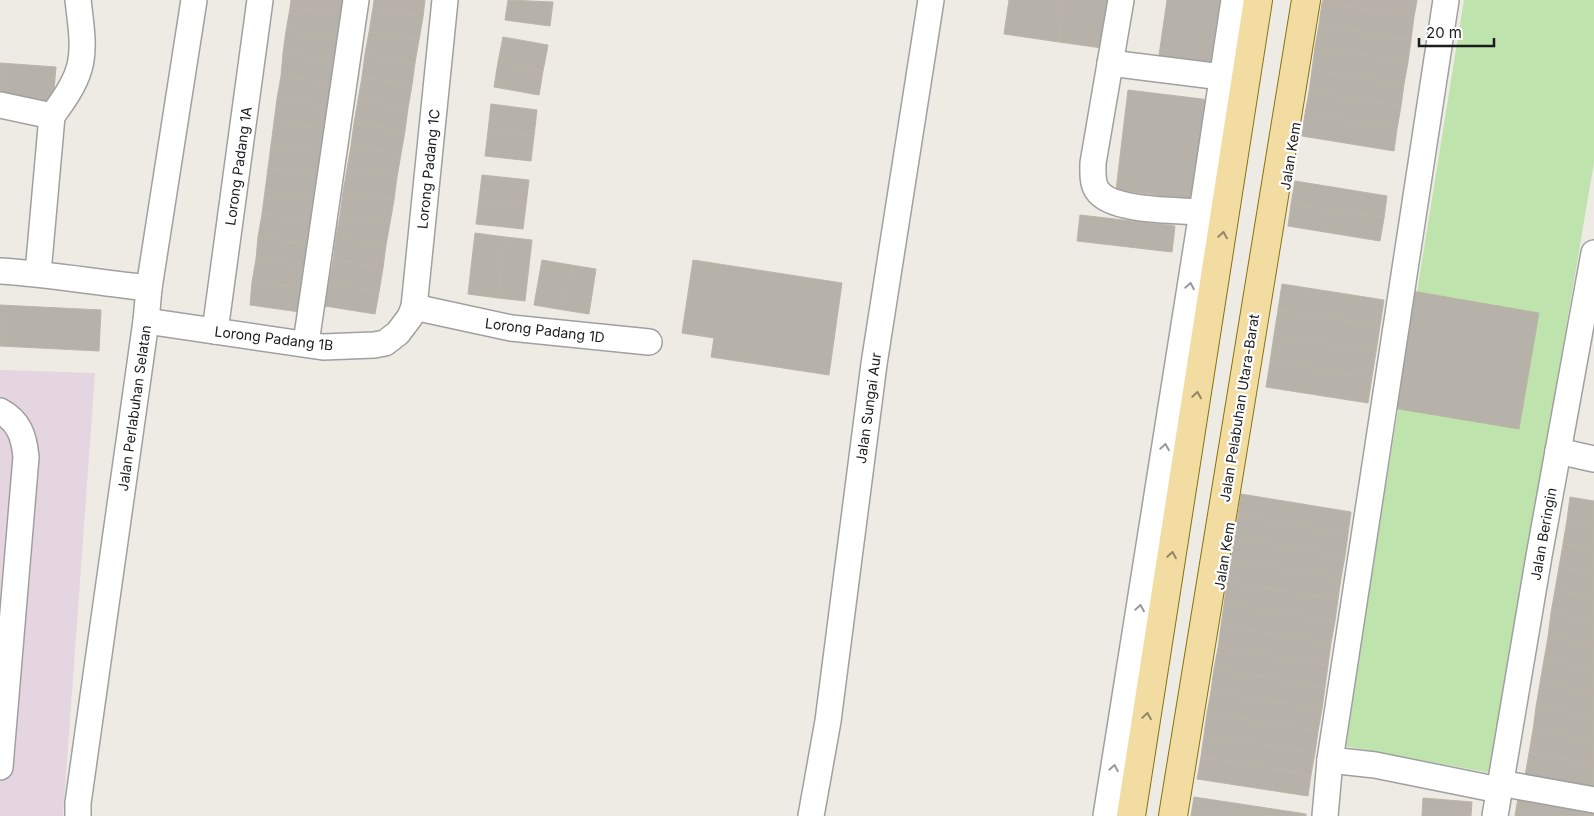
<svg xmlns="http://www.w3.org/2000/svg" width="1594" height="816" font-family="Inter,sans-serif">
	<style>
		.industrial { fill: #e5d5e0 }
		.grass { fill: #bfe3ad }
		.building { fill: #b6b1a9; stroke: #bdb4a7 }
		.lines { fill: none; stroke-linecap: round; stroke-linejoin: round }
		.minor-casing { stroke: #a0a0a0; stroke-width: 28 }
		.major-casing { stroke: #87720d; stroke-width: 30 }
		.minor { stroke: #fff; stroke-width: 25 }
		.major { stroke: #f3dca2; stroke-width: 28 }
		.oneway { stroke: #928666 }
		.oneway2 { stroke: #999 }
		.labels { text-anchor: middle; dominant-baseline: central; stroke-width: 4.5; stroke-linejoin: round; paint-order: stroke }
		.street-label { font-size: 14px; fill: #1c1c1c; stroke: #fff }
	</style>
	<rect width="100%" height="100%" fill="#edebe3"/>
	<polygon class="industrial" points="0,370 95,373 63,816 0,816"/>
	<polygon class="grass" points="1464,0 1594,0 1594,162 1491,773 1344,746"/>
	<g class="building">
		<polygon points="291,0 349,0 347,16 290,8"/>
		<polygon points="374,0 425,0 423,17 373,8"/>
		<polygon points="508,0 553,2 550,26 505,20"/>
		<polygon points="1009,0 1064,0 1059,42 1004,34"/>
		<polygon points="1064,0 1116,0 1109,49 1059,42"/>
		<polygon points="1167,0 1220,0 1210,70 1158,62"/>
		<polygon points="1323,0 1417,0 1414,17 1322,3"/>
		<polygon points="1322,3 1414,17 1411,40 1319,25"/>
		<polygon points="290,8 347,16 344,38 286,31"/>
		<polygon points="373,8 423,17 419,40 369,32"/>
		<polygon points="1319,25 1411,40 1408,62 1315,47"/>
		<polygon points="286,31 344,38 341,62 283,53"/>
		<polygon points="369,32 419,40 415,63 365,54"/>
		<polygon points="503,37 548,45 543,71 498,62"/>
		<polygon points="1315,47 1408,62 1404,84 1312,70"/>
		<polygon points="283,53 341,62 338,84 281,76"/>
		<polygon points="365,54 415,63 412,85 362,77"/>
		<polygon points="498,62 543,71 539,95 494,87"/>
		<polygon points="0,63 56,67 53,103 0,99"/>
		<polygon points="1312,70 1404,84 1401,106 1309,92"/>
		<polygon points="281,76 338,84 334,107 277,99"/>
		<polygon points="362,77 412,85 408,108 358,100"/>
		<polygon points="1128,90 1210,100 1198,200 1116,190"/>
		<polygon points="1309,92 1401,106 1397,129 1305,114"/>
		<polygon points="277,99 334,107 332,130 274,122"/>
		<polygon points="358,100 408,108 405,131 354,123"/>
		<polygon points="491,104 537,110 534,136 488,131"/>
		<polygon points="1305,114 1397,129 1394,151 1302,136"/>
		<polygon points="274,122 332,130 328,153 271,145"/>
		<polygon points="354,123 405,131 401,154 351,146"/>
		<polygon points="488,131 534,136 531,161 485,156"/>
		<polygon points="271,145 328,153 325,176 268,168"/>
		<polygon points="351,146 401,154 397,177 347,169"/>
		<polygon points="268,168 325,176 322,199 265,191"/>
		<polygon points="347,169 397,177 394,200 343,192"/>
		<polygon points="482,175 529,180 526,205 479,200"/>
		<polygon points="1295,181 1387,196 1384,218 1291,204"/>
		<polygon points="265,191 322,199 319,222 262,214"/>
		<polygon points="343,192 394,200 390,223 340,215"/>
		<polygon points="479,200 526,205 523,229 476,224"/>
		<polygon points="1291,204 1384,218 1380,241 1288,226"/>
		<polygon points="262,214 319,222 316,245 258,237"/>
		<polygon points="340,215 390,223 386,245 336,237"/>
		<polygon points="1080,215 1175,226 1172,252 1077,241"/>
		<polygon points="475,233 505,237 498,298 468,294"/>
		<polygon points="258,237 316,245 313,268 256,259"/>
		<polygon points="336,237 386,245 383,268 333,260"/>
		<polygon points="505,237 532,240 525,301 498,298"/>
		<polygon points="256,259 313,268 310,290 252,282"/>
		<polygon points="333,260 383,268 379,292 329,283"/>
		<polygon points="542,260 571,265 564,310 534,305"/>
		<polygon points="693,260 842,283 829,375 711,357 714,338 682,333"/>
		<polygon points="571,265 596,269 589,314 564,310"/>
		<polygon points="252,282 310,290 307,313 250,305"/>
		<polygon points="329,283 379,292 375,314 325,306"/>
		<polygon points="1282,284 1384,300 1380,326 1278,310"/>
		<polygon points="1406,290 1539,313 1519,429 1387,407"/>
		<polygon points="0,305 101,310 99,351 0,346"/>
		<polygon points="1278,310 1380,326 1376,352 1274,335"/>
		<polygon points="1274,335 1376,352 1372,377 1270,362"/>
		<polygon points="1270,362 1372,377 1368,403 1266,387"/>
		<polygon points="1241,494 1351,512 1348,534 1238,516"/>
		<polygon points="1570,497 1594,501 1594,525 1567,520"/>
		<polygon points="1238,516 1348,534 1345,556 1234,538"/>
		<polygon points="1567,520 1594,525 1594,549 1563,544"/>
		<polygon points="1234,538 1345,556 1341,578 1231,560"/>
		<polygon points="1563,544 1594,549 1594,573 1559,567"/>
		<polygon points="1231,560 1341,578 1338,599 1227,582"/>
		<polygon points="1559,567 1594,573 1594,597 1555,590"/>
		<polygon points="1227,582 1338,599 1335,621 1224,604"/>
		<polygon points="1555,590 1594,597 1594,621 1551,613"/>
		<polygon points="1224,604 1335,621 1331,643 1221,626"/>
		<polygon points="1551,613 1594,621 1594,644 1548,637"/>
		<polygon points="1221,626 1331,643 1328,665 1218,648"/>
		<polygon points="1548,637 1594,644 1594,668 1544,660"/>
		<polygon points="1218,648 1328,665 1325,687 1214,669"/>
		<polygon points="1544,660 1594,668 1594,692 1540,683"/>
		<polygon points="1214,669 1325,687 1322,709 1211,691"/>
		<polygon points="1540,683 1594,692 1594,716 1536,707"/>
		<polygon points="1211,691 1322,709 1318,731 1207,713"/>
		<polygon points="1536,707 1594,716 1594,740 1533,730"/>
		<polygon points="1207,713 1318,731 1315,753 1204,735"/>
		<polygon points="1533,730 1594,740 1594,764 1529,753"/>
		<polygon points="1204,735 1315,753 1311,775 1201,757"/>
		<polygon points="1529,753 1594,764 1594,788 1525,776"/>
		<polygon points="1201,757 1311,775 1308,796 1197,779"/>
		<polygon points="1194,797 1306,814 1306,816 1191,816"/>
		<polygon points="1423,798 1472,802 1471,816 1422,816"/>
		<polygon points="1518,798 1594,811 1594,816 1515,816"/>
	</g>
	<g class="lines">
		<defs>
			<g id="minor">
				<path d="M1121 0 1093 163C1093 171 1092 183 1097 190 1111 212 1177 210 1202 212"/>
				<polyline points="1110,63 1222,77"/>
				<path d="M0 105 52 116C87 69 85 57 78 0"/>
				<path d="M0 271C50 274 99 283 149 288"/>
				<polyline points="38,273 52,116"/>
				<polyline points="414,307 511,328 649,342"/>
				<polyline points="146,321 323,347 374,345 385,343 398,333 410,317 414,307 445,0"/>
				<polyline points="215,331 260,0"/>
				<polyline points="306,343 356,0"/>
				<path d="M0 411C19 421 24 436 26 457L0 767"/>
				<polyline points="1558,451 1594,459"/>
				<polyline points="1330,760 1375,765 1499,790"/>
				<polyline points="1500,783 1594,800"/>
				<polyline points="78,816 78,803 146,321 149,288 194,0"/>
				<polyline points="811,816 828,721 874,364 931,0"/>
				<polyline points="1106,816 1202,212 1234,0"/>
				<polyline points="1325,816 1330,760 1446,0"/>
				<polyline points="1495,816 1539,556 1594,253"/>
			</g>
			<g id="major">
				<polyline points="1131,816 1258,0"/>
				<polyline points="1173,816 1306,0"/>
			</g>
		</defs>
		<use href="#minor" class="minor-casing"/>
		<use href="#major" class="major-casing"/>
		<use href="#minor" class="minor"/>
		<use href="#major" class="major"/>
	</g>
	<defs><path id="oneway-chevron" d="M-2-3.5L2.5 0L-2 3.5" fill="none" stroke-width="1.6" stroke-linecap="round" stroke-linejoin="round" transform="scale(1.25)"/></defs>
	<g class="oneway">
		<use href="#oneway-chevron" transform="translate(1223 235) rotate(-81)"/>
		<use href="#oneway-chevron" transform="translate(1197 395) rotate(-81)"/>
		<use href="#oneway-chevron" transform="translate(1172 555) rotate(-81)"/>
		<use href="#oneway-chevron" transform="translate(1147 716) rotate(-81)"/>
	</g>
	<g class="oneway2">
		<use href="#oneway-chevron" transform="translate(1190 286) rotate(-80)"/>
		<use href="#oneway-chevron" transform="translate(1165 447) rotate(-81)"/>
		<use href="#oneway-chevron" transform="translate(1140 608) rotate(-81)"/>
		<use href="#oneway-chevron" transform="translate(1114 768) rotate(-80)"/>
	</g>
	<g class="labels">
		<g class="street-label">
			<text transform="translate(1290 156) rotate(-81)">Jalan Kem</text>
			<text transform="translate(238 166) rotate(-82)">Lorong Padang 1A</text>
			<text transform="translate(428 169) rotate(-84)">Lorong Padang 1C</text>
			<text transform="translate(545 330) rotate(7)">Lorong Padang 1D</text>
			<text transform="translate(274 338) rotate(7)">Lorong Padang 1B</text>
			<text transform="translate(134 408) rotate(-82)">Jalan Perlabuhan Selatan</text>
			<text transform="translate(868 408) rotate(-82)">Jalan Sungai Aur</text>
			<text transform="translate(1239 408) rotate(-81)">Jalan Pelabuhan Utara-Barat</text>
			<text transform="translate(1543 534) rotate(-80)">Jalan Beringin</text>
			<text transform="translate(1224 556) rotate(-81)">Jalan Kem</text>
		</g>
	</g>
	<path d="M1419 38v8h75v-8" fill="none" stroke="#1c1c1c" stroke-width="2.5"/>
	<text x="1426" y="38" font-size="15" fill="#1c1c1c" stroke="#ffffff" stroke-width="4" paint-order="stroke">20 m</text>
</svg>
